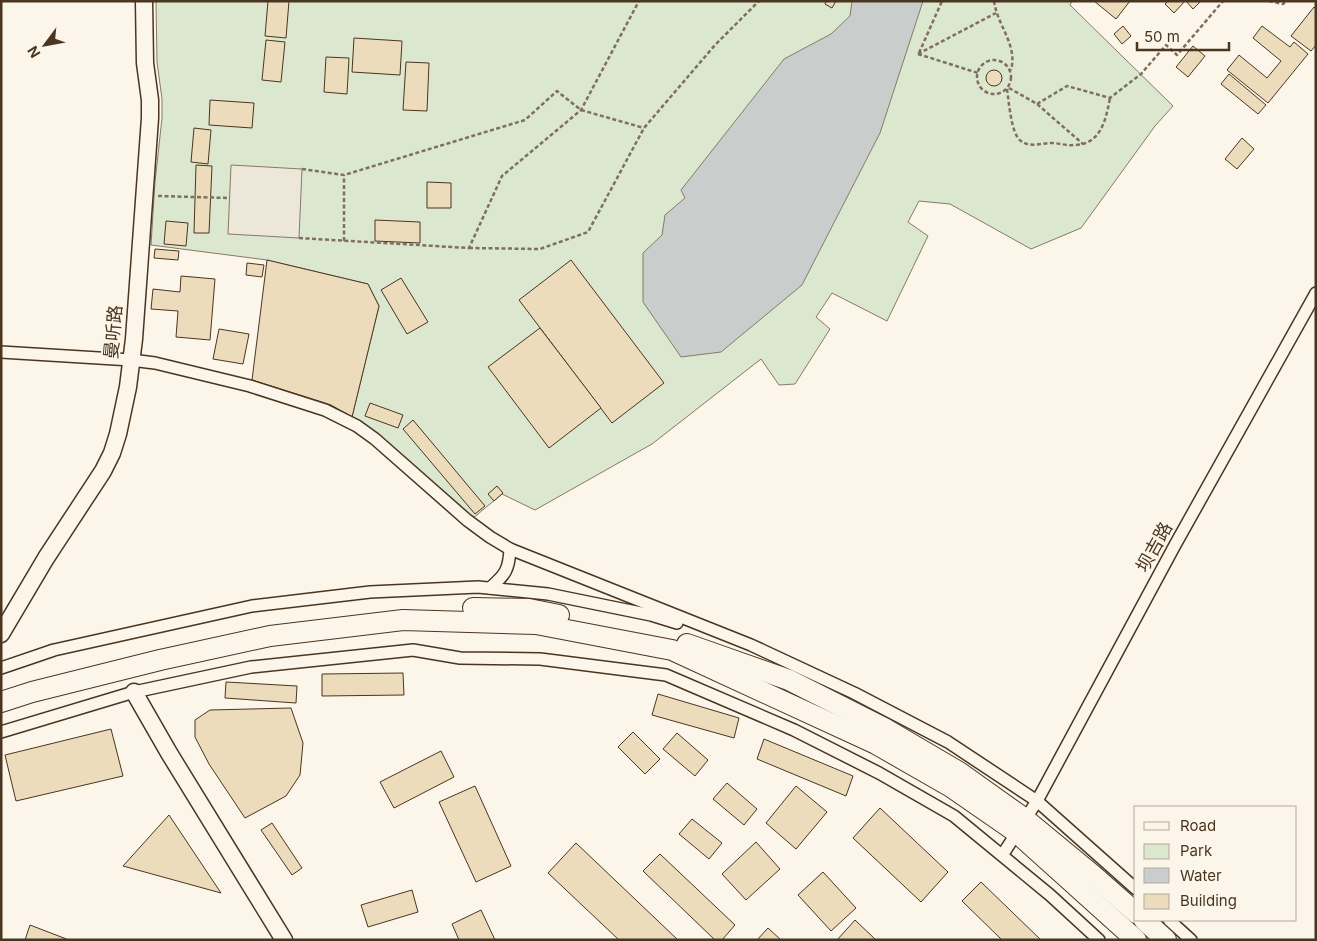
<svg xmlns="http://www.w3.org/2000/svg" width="1317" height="941" font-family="Inter,'Noto Sans SC',sans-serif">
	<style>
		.green { fill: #dce7d0; stroke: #887966 }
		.parking { fill: #ede7d9; stroke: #887966 }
		.water { fill: #c9cecd; stroke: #887966 }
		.building { fill: #ecdcbc; stroke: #4a3520 }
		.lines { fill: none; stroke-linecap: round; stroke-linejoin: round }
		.street-casing { stroke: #4a3520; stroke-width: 14 }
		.secondary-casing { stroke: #4a3520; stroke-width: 19 }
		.highway-casing { stroke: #4a3520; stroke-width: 22 }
		.path { stroke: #7f6f5c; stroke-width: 2.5; stroke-dasharray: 4 2.5; stroke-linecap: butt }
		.street { stroke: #fbf6e9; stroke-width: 11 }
		.secondary { stroke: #fbf6e9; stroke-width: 16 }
		.highway { stroke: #fbf6e9; stroke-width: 20 }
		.labels { text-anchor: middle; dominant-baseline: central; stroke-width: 4; stroke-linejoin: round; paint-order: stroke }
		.street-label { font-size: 18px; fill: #4a3520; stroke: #fbf6e9 }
	</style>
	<rect width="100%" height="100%" fill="#fbf6e9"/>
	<polygon class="green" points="156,1 1072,1 1070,5 1173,106 1155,126 1081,228 1031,249 950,204 919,201 908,222 928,236 887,321 832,293 816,317 830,329 795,384 779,385 761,359 652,444 535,510 502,494 472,519 352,417 379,306 368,284 267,260 151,245 155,182 162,118 162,99 157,62"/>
	<polygon class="parking" points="231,165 302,169 299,238 228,234"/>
	<polygon class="water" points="852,1 923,1 880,133 802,285 721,352 681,357 643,302 643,253 662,235 665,215 685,198 681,190 784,59 831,34 850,16"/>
	<g class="building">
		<polygon points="268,1 289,1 286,38 265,36"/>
		<polygon points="826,1 836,1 832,8 825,4"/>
		<polygon points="1094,1 1130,1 1116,19"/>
		<polygon points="1168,1 1185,1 1174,13 1165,4"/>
		<polygon points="1186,1 1201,1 1193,9"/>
		<polygon points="1314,7 1316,9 1316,45 1311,51 1291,36"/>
		<polygon points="1123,26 1131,36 1122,44 1114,34"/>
		<polygon points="1262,26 1290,47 1294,42 1308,54 1268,103 1227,70 1239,55 1267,78 1281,61 1253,38"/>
		<polygon points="354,38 402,41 400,75 352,72"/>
		<polygon points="266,40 285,42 281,82 262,80"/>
		<polygon points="1193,46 1205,56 1188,77 1176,67"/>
		<polygon points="326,57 349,58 347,94 324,92"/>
		<polygon points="406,62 429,63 427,111 403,110"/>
		<circle cx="994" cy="78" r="8"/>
		<polygon points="1229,74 1266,105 1258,114 1221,84"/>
		<polygon points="210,100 254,103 252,128 209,125"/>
		<polygon points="194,128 211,130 208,164 191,162"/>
		<polygon points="1242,138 1254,149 1237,169 1225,159"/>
		<polygon points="196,165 212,166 209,233 194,233"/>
		<polygon points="427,182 451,183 451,208 427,208"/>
		<polygon points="375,220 420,222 420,243 375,241"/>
		<polygon points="166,221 188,223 186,246 164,244"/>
		<polygon points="155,249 179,251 178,260 154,258"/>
		<polygon points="267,260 368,284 379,306 352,417 331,405 252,380"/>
		<polygon points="571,260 664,383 612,423 519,300"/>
		<polygon points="247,263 264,265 262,277 246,275"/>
		<polygon points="181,276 215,279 210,340 176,337 178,311 151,309 153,289 180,292"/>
		<polygon points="401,278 428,322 407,334 381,290"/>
		<polygon points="540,328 601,408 549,448 488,367"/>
		<polygon points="219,329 249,334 243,364 213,359"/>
		<polygon points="370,403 403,415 398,428 365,416"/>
		<polygon points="413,420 485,506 475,514 403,429"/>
		<polygon points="497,486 503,493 494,501 488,494"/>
		<polygon points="403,673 404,695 322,696 322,674"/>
		<polygon points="226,682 297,686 296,703 225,698"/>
		<polygon points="658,694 739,718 734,738 652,715"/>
		<polygon points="291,708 303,743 300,775 286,796 245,818 209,764 195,737 195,720 210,710"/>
		<polygon points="111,729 123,776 16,801 5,755"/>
		<polygon points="633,732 660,759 645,774 618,747"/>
		<polygon points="677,733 708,760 695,776 663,749"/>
		<polygon points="764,739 853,776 846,796 757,759"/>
		<polygon points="441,751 454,777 394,808 380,782"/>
		<polygon points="727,783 757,809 744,825 713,799"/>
		<polygon points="475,786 511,866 476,882 439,802"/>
		<polygon points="796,786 827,812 796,849 766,823"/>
		<polygon points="880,808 948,872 921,902 853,838"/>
		<polygon points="169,815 221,893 123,866"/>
		<polygon points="692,819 722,843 709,859 679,834"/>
		<polygon points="272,823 302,868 292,875 261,830"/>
		<polygon points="756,842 780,869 746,900 722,874"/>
		<polygon points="576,843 678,940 619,940 548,873"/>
		<polygon points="660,854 735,925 722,940 715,940 643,871"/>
		<polygon points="823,872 856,908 831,931 798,895"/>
		<polygon points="981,882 1041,940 1002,940 962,901"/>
		<polygon points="412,890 418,912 368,927 361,905"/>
		<polygon points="481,910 495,940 459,940 452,924"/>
		<polygon points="855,920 876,940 837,940"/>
		<polygon points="30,925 69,940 25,940"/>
		<polygon points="768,928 781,940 757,940"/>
	</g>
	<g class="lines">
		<defs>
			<g id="street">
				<polyline points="1,352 131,360 155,363 250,386 325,410 357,426 375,439 467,520 490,537 510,549 751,645 854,693 948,742 1037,801 1136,889"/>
				<path d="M490 588C505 575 509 570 510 549"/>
				<polyline points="1,668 54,650 252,606 370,592 478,587 548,594 651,615 677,623"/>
				<polyline points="1,732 134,692 251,667 413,650 460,658 540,659 666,675 794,730 879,773 954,816 1050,895 1099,940"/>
				<polyline points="1003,854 1037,801 1175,545 1316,293"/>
				<polyline points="1169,920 1191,940"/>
			</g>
			<g id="secondary">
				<polyline points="1,634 46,558 103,471 112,453 118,434 128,387 134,339 150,118 150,100 145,63 144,1"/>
				<polyline points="134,692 169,753 284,940"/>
			</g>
			<g id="highway">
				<polyline points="473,608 529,609 559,615"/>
				<polyline points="687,644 789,680 884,728 959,772 1025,819 1094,876 1136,913"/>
				<polyline points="1,702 32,692 160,660 270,636 403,620 536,624 672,650 876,744 951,787 1016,832 1136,940"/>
				<polyline points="1144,920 1166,940"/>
			</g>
		</defs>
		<use href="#street" class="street-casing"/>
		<use href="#secondary" class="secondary-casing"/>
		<use href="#highway" class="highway-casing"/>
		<g class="path">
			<polyline points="824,1 824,2"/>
			<path d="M994 1C997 25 1018 45 1011 70"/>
			<polyline points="1269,1 1283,4 1286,1"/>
			<polyline points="919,53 942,1"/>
			<polyline points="918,54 996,13"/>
			<polyline points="918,54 978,73"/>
			<circle cx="994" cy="77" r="17"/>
			<polyline points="1009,88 1037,104 1083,144"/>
			<path d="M1007 89C1009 102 1011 134 1021 141 1030 148 1041 143 1051 143 1059 143 1067 146 1074 145 1101 145 1106 119 1110 98"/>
			<polyline points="1037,104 1067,86 1110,98 1141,74 1166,45 1177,55 1223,1"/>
			<polyline points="302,169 344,175 525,120 557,91 581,110 644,128"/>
			<polyline points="158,196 229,198"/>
			<polyline points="299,238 469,248 502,176 581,110 639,1"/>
			<polyline points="344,241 344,175"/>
			<polyline points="469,248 540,249 588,232 644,128 715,45 759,1"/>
		</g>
		<use href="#street" class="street"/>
		<use href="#secondary" class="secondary"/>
		<use href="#highway" class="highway"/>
	</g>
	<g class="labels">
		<g class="street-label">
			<text transform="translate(113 332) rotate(-85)">曼听路</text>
			<text transform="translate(1154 547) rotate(-61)">坝吉路</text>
		</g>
	</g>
	<rect width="1317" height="941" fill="none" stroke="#4a3520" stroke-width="5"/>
	<rect x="1134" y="806" width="162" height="115" fill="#fbf6e9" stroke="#b4a999"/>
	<rect x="1144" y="822" width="25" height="8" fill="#fbf6e9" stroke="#b4a999"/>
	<text x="1180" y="831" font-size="15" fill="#4a3520">Road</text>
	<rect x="1144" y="844" width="25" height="15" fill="#dce7d0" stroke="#b4a999"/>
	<text x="1180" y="856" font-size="15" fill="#4a3520">Park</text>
	<rect x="1144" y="868" width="25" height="15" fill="#c9cecd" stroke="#b4a999"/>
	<text x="1180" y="881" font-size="15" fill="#4a3520">Water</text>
	<rect x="1144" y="894" width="25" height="15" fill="#ecdcbc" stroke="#b4a999"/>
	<text x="1180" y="906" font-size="15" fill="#4a3520">Building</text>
	<g transform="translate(45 45) rotate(238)" stroke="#fbf6e9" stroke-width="4" paint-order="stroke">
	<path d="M0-4L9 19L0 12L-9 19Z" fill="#4a3520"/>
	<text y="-8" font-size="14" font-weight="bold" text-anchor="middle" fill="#4a3520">N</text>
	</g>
	<path d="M1137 42v8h92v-8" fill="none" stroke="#4a3520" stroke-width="2.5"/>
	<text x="1144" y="42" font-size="15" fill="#4a3520" stroke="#fbf6e9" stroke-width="4" paint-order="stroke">50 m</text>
</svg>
